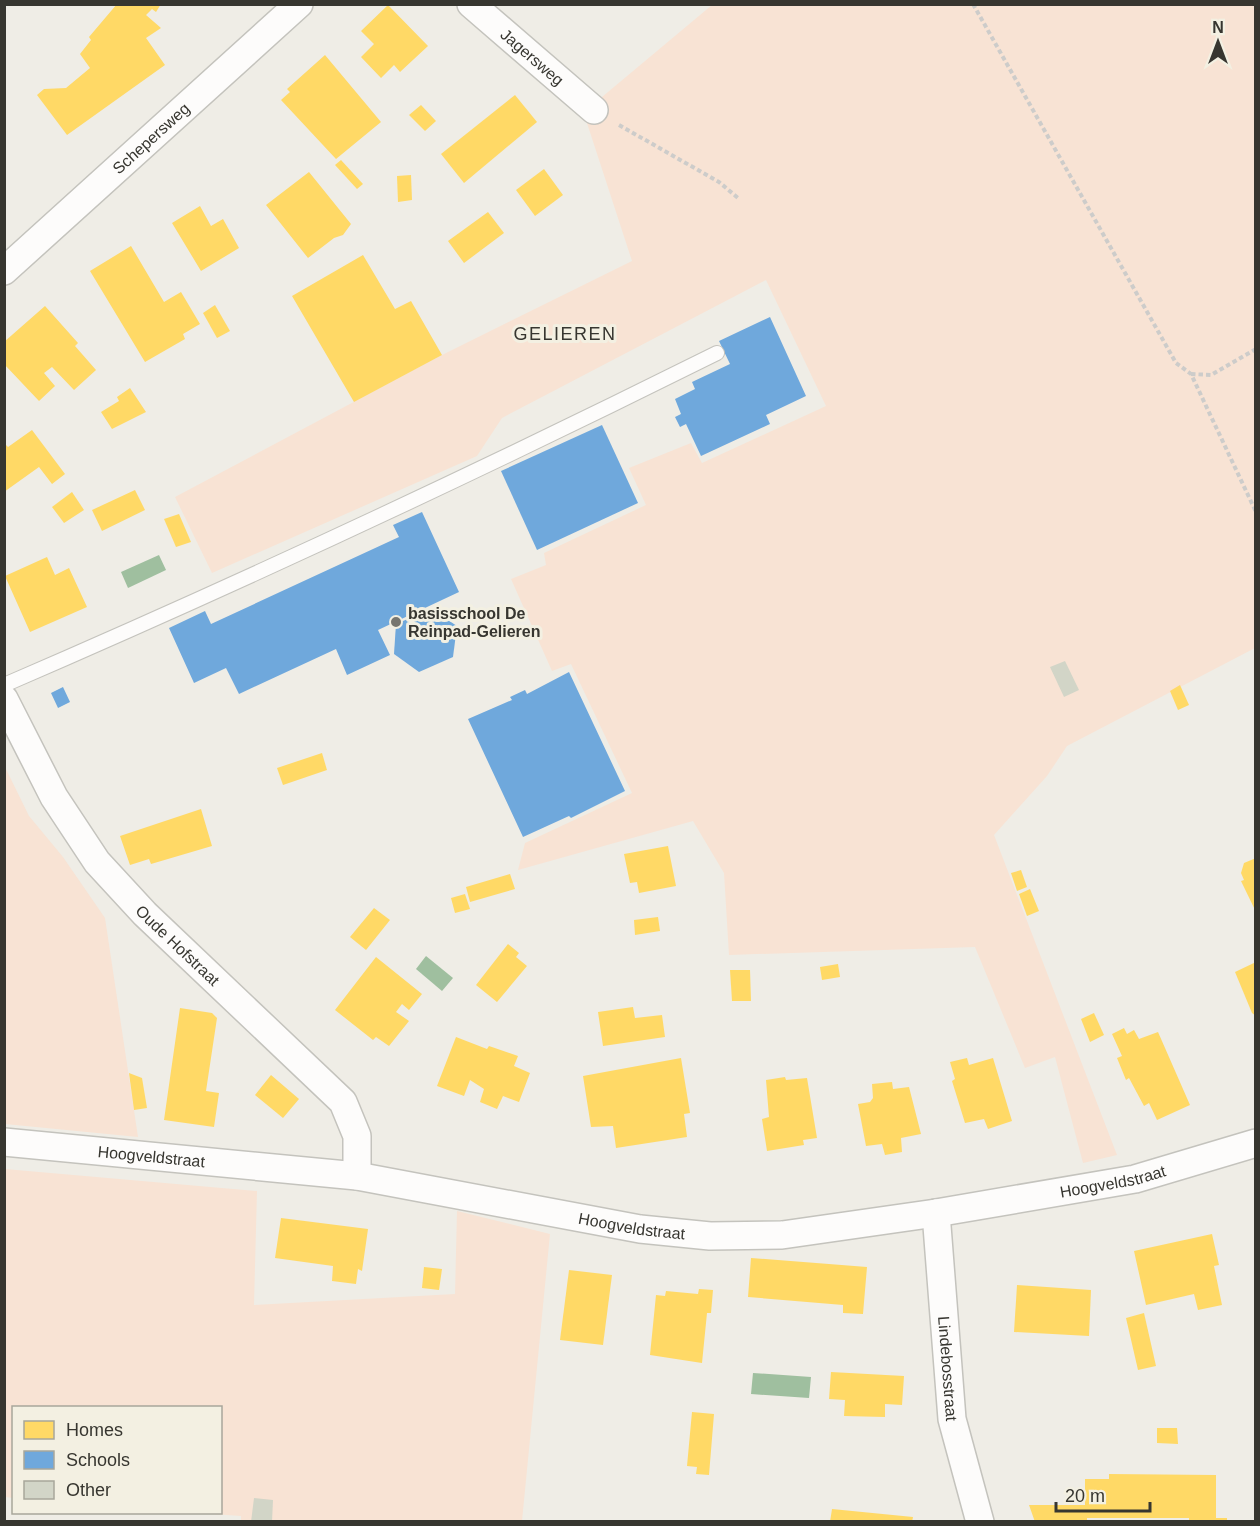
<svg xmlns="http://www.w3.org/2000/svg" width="1260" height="1526" font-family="Helvetica,sans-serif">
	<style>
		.green { fill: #f8e3d4 }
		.water { fill: #9fbf9f }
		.homes { fill: #ffd966 }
		.schools { fill: #6fa8dc }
		.building { fill: #d2d5c7 }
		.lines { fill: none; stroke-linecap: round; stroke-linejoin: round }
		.service-casing { stroke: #c4c3bd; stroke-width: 16 }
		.minor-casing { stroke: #c4c3bd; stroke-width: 30 }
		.path { stroke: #cdccca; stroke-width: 4; stroke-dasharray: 4.5 3; stroke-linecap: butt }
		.service { stroke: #fdfcfb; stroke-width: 14 }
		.minor { stroke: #fdfcfb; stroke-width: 27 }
		.poi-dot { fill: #777670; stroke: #f3f0e2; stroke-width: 2 }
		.labels { text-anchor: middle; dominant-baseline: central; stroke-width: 6; stroke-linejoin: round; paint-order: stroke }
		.street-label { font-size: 16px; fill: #373630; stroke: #f3f0e2 }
		.poi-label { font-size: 16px; font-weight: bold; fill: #373630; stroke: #f3f0e2; text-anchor: start }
		.neighbourhood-label { font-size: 18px; letter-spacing: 1.5px; fill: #373630; stroke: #f3f0e2 }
	</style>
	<rect width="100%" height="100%" fill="#efede6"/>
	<g class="green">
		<polygon points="712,5 1255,5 1255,648 1067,746 1047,776 994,835 1117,1155 1083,1163 1055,1057 1025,1068 975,947 729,955 724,873 693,821 518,870 525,843 632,793 571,664 552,671 511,579 546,565 544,553 646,505 629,468 691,443 702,463 826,406 766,280 502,418 477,456 212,573 175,497 442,355 632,261 586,120 602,97"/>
		<polygon points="4,765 29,816 63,857 105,918 138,1137 5,1124"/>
		<polygon points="5,1169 257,1191 254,1305 455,1294 457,1211 550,1234 522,1521 241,1522 241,1516 199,1513 220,1512 220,1408 14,1408 13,1498 5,1497"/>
	</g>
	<g class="water">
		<polygon points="159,555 166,570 128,588 121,572"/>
		<polygon points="426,956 453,978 442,991 416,969"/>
		<polygon points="753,1373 811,1377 809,1398 751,1394"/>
	</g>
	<g class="homes">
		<polygon points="117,4 161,4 156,12 152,9 146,15 161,28 146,38 165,65 67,135 37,95 44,89 66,88 90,68 80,54 91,40 89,37"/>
		<polygon points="388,5 428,46 400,72 394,65 381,78 361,57 374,44 361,31"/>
		<polygon points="325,55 381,122 336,159 281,100 290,92 287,89"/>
		<polygon points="515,95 537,122 464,183 441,154"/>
		<polygon points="421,105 436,121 425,131 409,115"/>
		<polygon points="341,160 363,184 357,189 335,165"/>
		<polygon points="544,169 563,195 535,216 516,190"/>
		<polygon points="309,172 351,224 343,235 334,238 308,258 266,205"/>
		<polygon points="411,175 412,200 398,202 397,176"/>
		<polygon points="200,206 211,226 223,219 239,248 201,271 172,223"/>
		<polygon points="488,212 504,233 464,263 448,241"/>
		<polygon points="131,246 164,302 181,292 200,324 183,334 185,339 145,362 90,271"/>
		<polygon points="363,255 395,309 411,301 442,355 354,402 292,296"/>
		<polygon points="215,305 230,331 217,338 203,313"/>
		<polygon points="45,306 78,343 75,346 96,370 74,390 52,367 44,373 55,386 39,401 4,364 4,342"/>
		<polygon points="130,388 146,412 112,429 101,412 119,401 117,397"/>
		<polygon points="32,430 65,474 52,484 39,467 4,492 4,443 8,447"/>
		<polygon points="135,490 145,510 102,531 92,510"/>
		<polygon points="72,492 84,510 64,523 52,507"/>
		<polygon points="179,514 191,542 176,547 164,519"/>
		<polygon points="47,557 55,575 69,568 87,607 30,632 5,576"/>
		<polygon points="1180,685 1189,705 1178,710 1170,691"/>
		<polygon points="322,753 327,770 283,785 277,768"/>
		<polygon points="201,809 212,846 151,864 149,859 130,865 120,836"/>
		<polygon points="668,846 676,886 639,893 637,882 630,883 624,854"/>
		<polygon points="1256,858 1256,912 1241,881 1244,880 1241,873 1244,863"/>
		<polygon points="1021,870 1027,887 1017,891 1011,873"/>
		<polygon points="510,874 515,889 470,902 466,887"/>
		<polygon points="1030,889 1039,911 1027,916 1019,894"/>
		<polygon points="465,894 470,909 455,913 451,898"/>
		<polygon points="374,908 390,920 366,950 350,937"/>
		<polygon points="658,917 660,931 635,935 634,920"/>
		<polygon points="508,944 519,953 516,957 527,966 497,1002 476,985"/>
		<polygon points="376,957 422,994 409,1010 402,1004 396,1012 409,1021 389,1046 376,1037 373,1040 335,1010"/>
		<polygon points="1256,962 1256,1016 1252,1013 1235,972"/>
		<polygon points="838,964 840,977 822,980 820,967"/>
		<polygon points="730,970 750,970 751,1001 732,1001"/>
		<polygon points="633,1007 635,1018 662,1015 665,1037 603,1046 598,1012"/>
		<polygon points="180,1008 212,1013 217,1018 206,1091 219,1093 214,1127 164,1120"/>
		<polygon points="1094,1013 1104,1035 1090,1042 1081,1019"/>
		<polygon points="1124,1028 1127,1034 1134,1030 1139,1039 1158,1032 1190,1105 1157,1120 1149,1103 1144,1106 1129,1078 1126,1080 1117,1058 1122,1056 1112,1034"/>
		<polygon points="456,1037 487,1049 489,1046 518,1056 514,1066 530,1073 519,1102 503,1096 497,1109 480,1102 484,1089 470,1080 464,1096 437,1086"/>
		<polygon points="681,1058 690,1113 684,1114 687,1137 616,1148 613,1126 591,1127 583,1076"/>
		<polygon points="967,1058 969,1065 993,1058 1012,1121 988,1129 984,1119 965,1123 952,1081 955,1079 950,1062"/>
		<polygon points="129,1073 142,1078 147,1108 134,1110"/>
		<polygon points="271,1075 299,1099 283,1118 255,1095"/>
		<polygon points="785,1077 786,1080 807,1078 817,1138 803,1140 804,1145 767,1151 762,1119 769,1117 766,1080"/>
		<polygon points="892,1082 893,1089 909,1087 921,1134 901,1138 902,1152 885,1155 882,1144 866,1146 858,1104 870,1102 873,1098 872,1084"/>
		<polygon points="281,1218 368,1229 362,1271 358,1269 356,1284 332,1281 333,1266 275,1258"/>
		<polygon points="1212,1234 1219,1265 1214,1266 1222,1305 1198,1310 1194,1294 1146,1305 1134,1251"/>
		<polygon points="751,1258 867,1267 863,1314 843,1313 843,1305 748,1297"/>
		<polygon points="424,1267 442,1269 439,1290 422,1288"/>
		<polygon points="569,1270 612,1275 603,1345 560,1340"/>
		<polygon points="1017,1285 1091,1290 1089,1336 1014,1332"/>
		<polygon points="699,1289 713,1290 711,1313 707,1313 702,1363 650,1355 656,1295 665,1296 666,1291 698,1294"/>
		<polygon points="1144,1313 1156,1366 1138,1370 1126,1318"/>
		<polygon points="831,1372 904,1376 902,1405 885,1404 885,1417 844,1416 845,1400 829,1399"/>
		<polygon points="692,1412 714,1414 709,1475 696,1474 697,1467 687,1466"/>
		<polygon points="1157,1428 1177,1428 1178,1444 1157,1443"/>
		<polygon points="1109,1474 1216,1475 1216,1518 1227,1518 1227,1522 1189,1522 1189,1518 1087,1518 1087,1522 1035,1522 1029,1505 1085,1505 1085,1479 1109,1479"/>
		<polygon points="832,1509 913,1517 912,1522 830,1522"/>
	</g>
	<g class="schools">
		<polygon points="770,317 806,396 766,415 770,424 701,456 686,424 680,427 675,417 681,414 675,399 695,389 692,382 730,364 719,341"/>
		<polygon points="602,425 638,503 537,550 501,471"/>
		<polygon points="422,512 459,592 378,630 390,655 347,675 336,649 239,694 226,668 194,683 169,628 205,611 211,624 399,537 393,525"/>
		<polygon points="431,609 457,626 453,657 419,672 394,654 396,624"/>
		<polygon points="569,672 625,791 571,818 569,816 523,837 468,719 512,700 510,697 525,690 527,694"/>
		<polygon points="63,687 70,702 58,708 51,693"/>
	</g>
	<g class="building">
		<polygon points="1065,661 1079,690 1064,697 1050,667"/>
		<polygon points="254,1498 273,1500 272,1522 251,1522"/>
	</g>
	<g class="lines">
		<defs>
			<path id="service" d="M4 685C245 581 482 470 717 353"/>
			<g id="minor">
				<path id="s1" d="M471 4 594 110"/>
				<path id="s2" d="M4 271 299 4"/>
				<path id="s3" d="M4 699 54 797 97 862 145 914 343 1102 357 1136V1176"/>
				<path id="s4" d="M4 1142 357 1176 640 1229 710 1236 782 1235 936 1213 1135 1179 1256 1143"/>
				<path id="s5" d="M936 1213 952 1419 980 1522"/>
			</g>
		</defs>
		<use href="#service" class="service-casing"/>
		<use href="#minor" class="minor-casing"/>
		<g class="path">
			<polyline points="973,4 1176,363 1191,374 1256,512"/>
			<polyline points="619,125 719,182 738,198"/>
			<polyline points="1191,374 1211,375 1256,349"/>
		</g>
		<use href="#service" class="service"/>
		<use href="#minor" class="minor"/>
	</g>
	<circle class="poi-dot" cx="396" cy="622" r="6"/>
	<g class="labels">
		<g class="street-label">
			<text stroke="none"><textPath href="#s1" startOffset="81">Jagersweg</textPath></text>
			<text stroke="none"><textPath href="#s2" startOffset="198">Schepersweg</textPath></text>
			<text stroke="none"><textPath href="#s3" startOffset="304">Oude Hofstraat</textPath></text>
			<text stroke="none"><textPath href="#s4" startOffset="148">Hoogveldstraat</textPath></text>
			<text stroke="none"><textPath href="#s4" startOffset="1120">Hoogveldstraat</textPath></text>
			<text stroke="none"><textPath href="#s4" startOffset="634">Hoogveldstraat</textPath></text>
			<text stroke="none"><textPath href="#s5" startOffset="156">Lindebosstraat</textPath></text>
		</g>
		<g class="poi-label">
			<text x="408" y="613">basisschool De<tspan x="408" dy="18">Reinpad-Gelieren</tspan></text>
		</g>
		<g class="neighbourhood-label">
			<text x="565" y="334">GELIEREN</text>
		</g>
	</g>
	<rect width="1260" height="1526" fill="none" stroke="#373630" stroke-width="12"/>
	<rect x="12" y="1406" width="210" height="108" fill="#f3f0e2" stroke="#a8a69b" stroke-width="1.5"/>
	<rect x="24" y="1421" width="30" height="18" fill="#ffd966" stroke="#a8a69b" stroke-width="1.5"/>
	<text x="66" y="1436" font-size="18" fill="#373630">Homes</text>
	<rect x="24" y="1451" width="30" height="18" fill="#6fa8dc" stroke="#a8a69b" stroke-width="1.5"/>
	<text x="66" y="1466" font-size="18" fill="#373630">Schools</text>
	<rect x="24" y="1481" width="30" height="18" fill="#d2d5c7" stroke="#a8a69b" stroke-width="1.5"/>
	<text x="66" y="1496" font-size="18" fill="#373630">Other</text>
	<g transform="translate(1218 42)" stroke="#f3f0e2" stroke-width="4.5" paint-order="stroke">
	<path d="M0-4.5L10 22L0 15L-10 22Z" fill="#373630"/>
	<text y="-9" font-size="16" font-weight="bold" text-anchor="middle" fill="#373630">N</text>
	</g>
	<path d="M1056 1502v9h94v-9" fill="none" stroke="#373630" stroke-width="3"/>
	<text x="1065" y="1502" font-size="18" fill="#373630" stroke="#f3f0e2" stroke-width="4.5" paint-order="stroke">20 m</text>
</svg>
